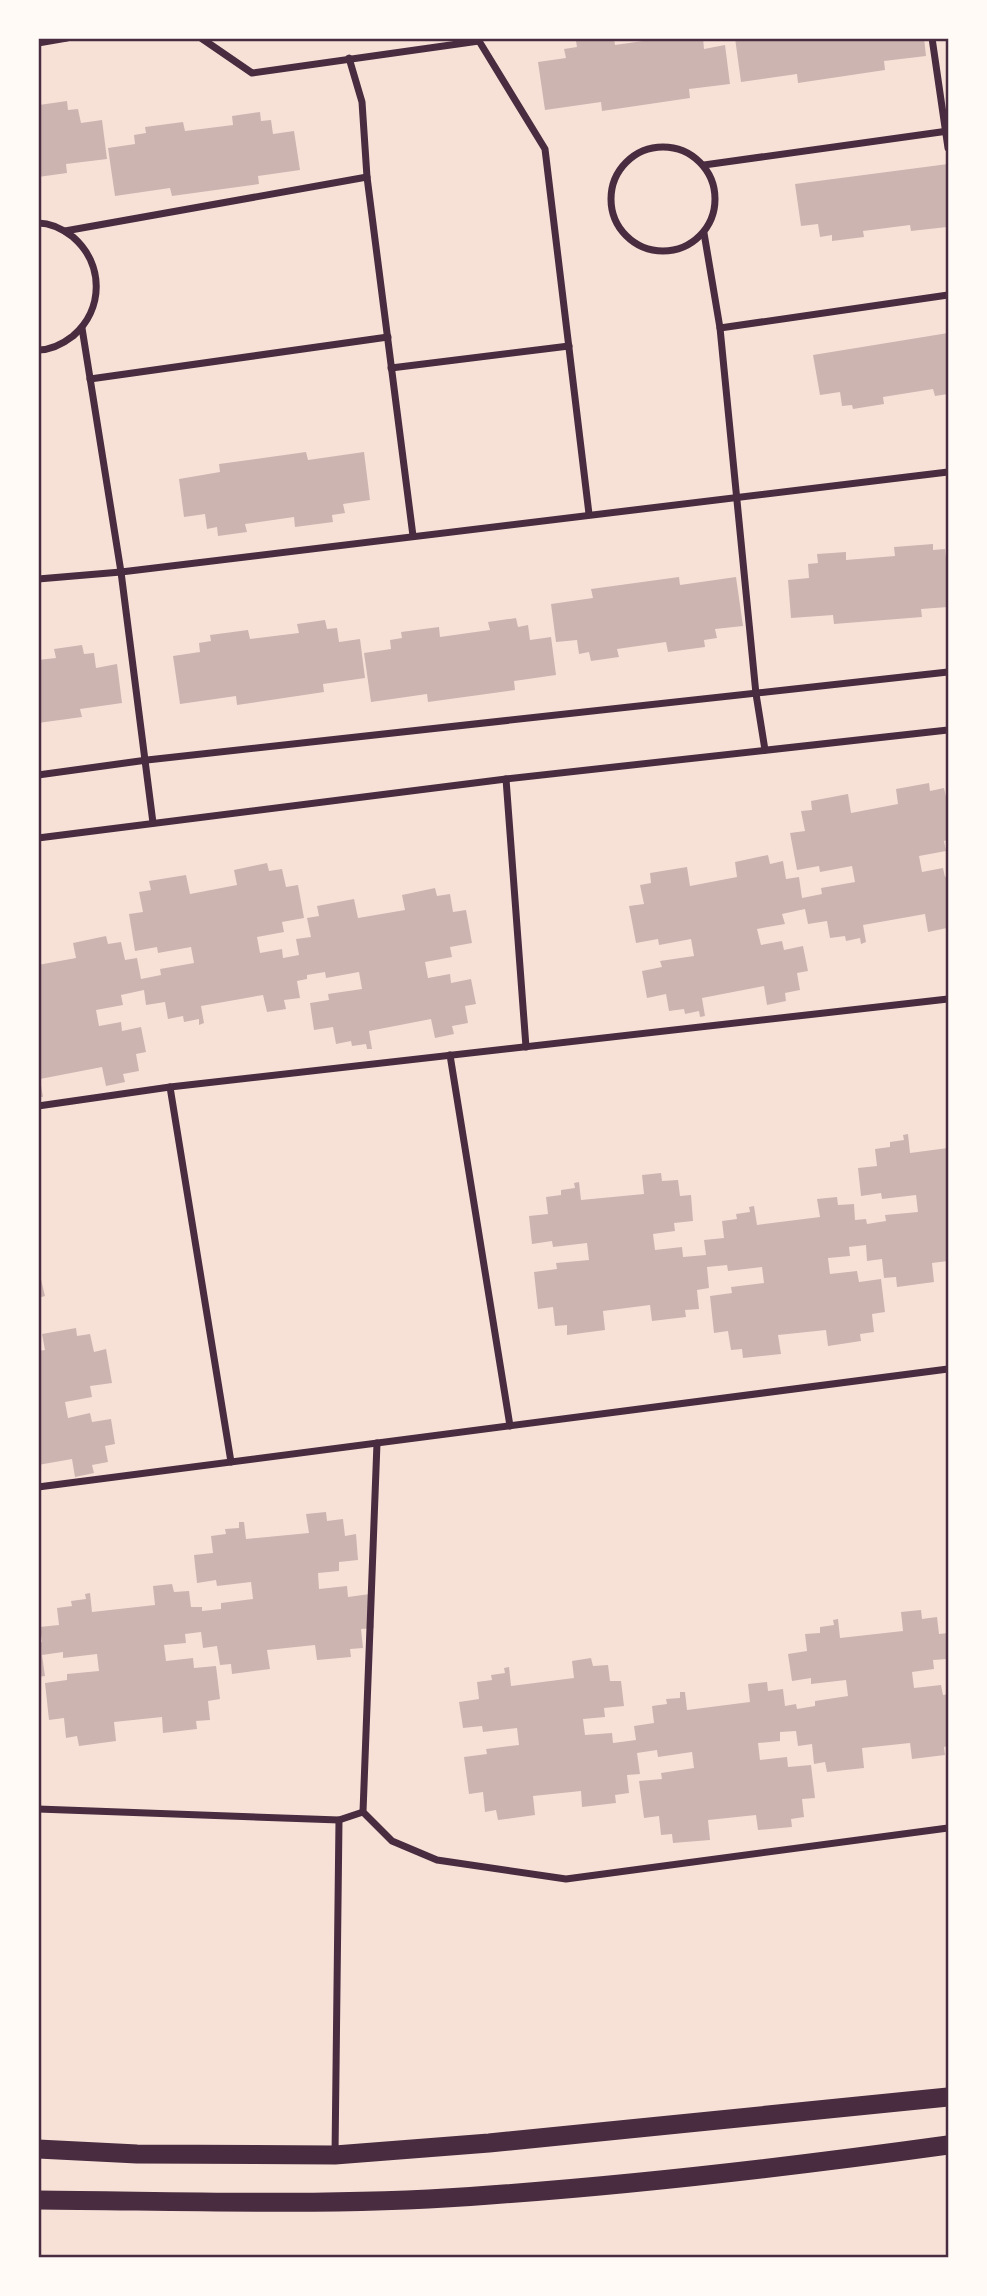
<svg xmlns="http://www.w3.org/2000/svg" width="987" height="2296" font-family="Overpass,sans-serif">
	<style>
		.building { fill: #ccb4b1 }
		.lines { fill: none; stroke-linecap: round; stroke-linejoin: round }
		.minor { stroke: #4a2c40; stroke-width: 7 }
		.trunk { stroke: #4a2c40; stroke-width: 19 }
		.neatline { fill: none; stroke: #4a2c40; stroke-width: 2.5 }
	</style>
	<rect width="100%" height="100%" fill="#f7e1d7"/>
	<g class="building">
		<polygon points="592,38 614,38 615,45 664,38 703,38 704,49 725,45 730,84 689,89 690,98 602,111 601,102 545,110 538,62 566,58 564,49 577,47 576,41"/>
		<polygon points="735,38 924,38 926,56 884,61 885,70 798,83 797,74 741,82"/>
		<polygon points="67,101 68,110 78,109 81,123 102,120 107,159 66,164 67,173 38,177 39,105"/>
		<polygon points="260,112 261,121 271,120 273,134 294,131 300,170 258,176 259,184 172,196 170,188 115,196 108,148 135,144 134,135 146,133 145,127 183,122 185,131 233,125 232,116"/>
		<polygon points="948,164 947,227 911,231 910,225 863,231 864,237 832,241 832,235 820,237 818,224 801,226 795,184"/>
		<polygon points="948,333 948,394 935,396 933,389 883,397 884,404 853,409 852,405 842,406 840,392 820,395 813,355"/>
		<polygon points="306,452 308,460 364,452 370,500 343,504 345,513 332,515 333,522 295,527 294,517 245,524 247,532 218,536 217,527 207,529 205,514 184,517 179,479 220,472 219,464"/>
		<polygon points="933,544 933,550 945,549 946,558 948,558 948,607 921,609 922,617 834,624 833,615 791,618 788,580 809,578 808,564 818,563 817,554 846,552 846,560 895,556 894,547"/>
		<polygon points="679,577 680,585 736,577 743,626 715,629 717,638 704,640 705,647 668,652 666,642 617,649 619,657 591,661 589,652 579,654 577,640 556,642 551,604 593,598 591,589"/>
		<polygon points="516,618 518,627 528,625 530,640 551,637 556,675 514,681 515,690 428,702 427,694 371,702 364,653 391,649 390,640 402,638 401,632 439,627 440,637 490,630 488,622"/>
		<polygon points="325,620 327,629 337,628 339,642 360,639 365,678 323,684 324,692 237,705 236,696 180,704 173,656 200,652 199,643 211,641 210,635 248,630 250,639 299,633 297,624"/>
		<polygon points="82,645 84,654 94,653 96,668 117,664 122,703 80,709 82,717 38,723 38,660 56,658 54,649"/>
		<polygon points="929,783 930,791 944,788 948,806 948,840 944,841 946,851 919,856 922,872 943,868 945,877 948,876 948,919 946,920 947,928 928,932 925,914 863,925 866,942 861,944 860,938 846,941 845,936 830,938 827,921 808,924 805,909 782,914 785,924 757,929 761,945 782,941 784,950 803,946 808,971 797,973 800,990 785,993 786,1001 767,1005 764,986 702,998 705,1016 700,1017 699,1011 685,1014 684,1009 669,1011 666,994 647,998 642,971 662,967 660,961 694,956 691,939 659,945 658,939 636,943 629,906 644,904 640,885 651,883 650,873 687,867 690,886 737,877 735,862 768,855 770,864 783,861 786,879 799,877 802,898 822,894 821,888 855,882 852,866 820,872 819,866 797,870 790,833 805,831 801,811 812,810 811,801 848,794 851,813 898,804 896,789"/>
		<polygon points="267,863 269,871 282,869 286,887 298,885 304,918 282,922 284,932 257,937 260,953 282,949 283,958 299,955 296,939 311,937 307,918 319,916 317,906 354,899 358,918 405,910 402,895 435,888 437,896 450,894 453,912 466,910 472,943 450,947 452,957 425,962 428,978 450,974 451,983 471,979 476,1004 465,1006 468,1023 452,1026 454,1034 435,1038 431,1019 369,1031 372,1049 367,1049 366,1044 352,1046 351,1041 336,1044 333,1027 314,1030 310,1003 329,1000 328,994 362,989 359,972 326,978 325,972 307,975 307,979 297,981 300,998 284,1000 286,1009 267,1012 263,995 201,1006 204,1023 199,1025 199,1019 184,1022 183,1016 168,1019 165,1002 146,1005 144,990 121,995 123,1005 96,1010 99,1026 121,1022 122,1031 141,1027 146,1052 136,1054 139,1071 123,1074 125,1082 106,1086 102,1067 40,1079 43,1097 38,1097 38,965 76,958 73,943 106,936 108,944 121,942 125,960 137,958 141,979 161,975 160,969 194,963 191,947 158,953 157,947 135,951 129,914 143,912 139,892 151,890 149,881 186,875 190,894 237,885 234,870"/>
		<polygon points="908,1134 910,1153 948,1148 948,1261 932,1263 934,1282 897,1287 896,1277 884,1278 882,1259 867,1261 866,1245 849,1247 850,1256 828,1258 830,1274 857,1271 859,1282 881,1279 885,1312 872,1314 874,1332 860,1334 861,1341 828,1346 826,1330 778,1335 781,1354 743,1358 742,1349 731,1350 728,1331 714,1333 710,1296 732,1293 731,1287 764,1283 762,1267 728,1271 727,1265 707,1267 709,1288 697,1290 699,1309 685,1310 686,1317 652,1321 650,1305 603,1311 605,1330 567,1335 567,1325 555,1326 553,1307 538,1309 534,1272 557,1269 556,1263 589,1260 587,1243 553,1247 552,1241 532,1244 529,1216 548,1214 546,1197 561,1195 561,1190 575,1188 574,1183 579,1182 581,1200 644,1194 642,1175 661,1173 662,1181 678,1180 680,1196 691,1195 693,1221 674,1223 675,1231 653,1234 655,1250 682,1247 683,1257 706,1255 704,1240 724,1238 722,1221 737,1219 736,1214 750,1212 749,1207 754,1206 757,1225 820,1217 817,1199 837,1197 838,1205 854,1204 855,1220 866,1219 867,1224 886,1221 885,1215 918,1212 916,1195 882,1199 881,1193 861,1196 858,1168 877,1166 875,1149 890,1147 890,1142 904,1140 903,1135"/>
		<polygon points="38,1267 45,1296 38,1298"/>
		<polygon points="76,1328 77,1336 90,1334 94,1352 106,1349 112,1383 90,1386 92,1397 65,1402 68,1418 90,1413 92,1422 111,1419 115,1444 105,1446 108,1462 92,1465 94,1473 75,1477 72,1459 38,1465 38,1351 45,1350 42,1334"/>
		<polygon points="326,1512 327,1521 343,1519 345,1536 356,1534 358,1560 339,1562 339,1571 318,1573 319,1589 347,1586 348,1597 370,1594 374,1628 361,1629 363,1648 350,1649 351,1657 317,1660 315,1645 267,1650 270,1669 232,1674 231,1664 220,1665 217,1646 203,1648 201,1632 185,1634 186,1643 164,1645 166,1661 193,1658 194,1668 216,1666 220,1699 208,1701 210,1720 196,1721 197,1729 163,1733 162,1717 114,1722 116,1741 79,1746 77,1736 66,1738 64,1718 49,1720 45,1683 67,1680 67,1674 99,1671 97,1654 63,1658 63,1652 42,1655 45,1676 38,1677 38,1643 42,1642 40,1627 59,1625 57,1608 72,1606 71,1601 86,1599 85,1594 90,1593 92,1612 155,1605 153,1586 172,1584 174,1592 189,1591 191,1607 202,1607 202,1611 221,1609 221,1603 253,1599 251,1582 217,1586 216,1580 197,1583 194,1555 213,1553 211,1536 226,1534 225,1529 239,1528 239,1522 244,1522 246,1539 309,1533 306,1514"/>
		<polygon points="921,1610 922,1619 937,1617 939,1634 948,1633 948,1659 933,1660 934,1669 912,1672 914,1688 941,1685 943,1695 948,1694 948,1746 944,1747 945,1755 912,1759 910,1743 862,1748 864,1768 827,1772 825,1762 814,1764 812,1744 798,1746 796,1731 780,1732 780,1741 758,1743 760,1760 787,1757 788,1767 811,1765 815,1798 802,1799 804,1817 791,1819 792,1827 758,1830 756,1815 708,1820 710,1840 673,1843 672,1834 661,1835 659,1816 644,1818 639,1781 662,1779 661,1773 694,1768 692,1752 658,1757 657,1750 637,1753 640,1774 627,1775 629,1793 615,1795 616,1803 582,1807 581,1791 533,1796 535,1815 498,1820 496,1810 485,1812 483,1792 469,1794 464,1757 487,1754 486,1749 519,1745 517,1728 483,1732 482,1726 463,1728 459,1702 479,1699 477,1682 492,1680 491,1675 505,1673 504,1668 509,1667 511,1686 574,1678 572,1661 591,1658 593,1666 608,1665 610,1681 621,1681 624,1706 604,1708 605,1717 583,1719 585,1735 612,1733 613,1743 636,1740 634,1726 654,1723 652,1706 667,1704 666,1699 680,1698 680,1692 685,1692 687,1710 750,1702 748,1684 767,1682 768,1691 783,1689 785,1706 796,1704 797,1709 815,1706 815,1701 848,1696 846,1680 811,1684 811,1678 792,1681 788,1654 807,1651 805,1634 820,1633 820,1627 834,1625 833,1620 838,1619 840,1638 903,1631 901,1612"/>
	</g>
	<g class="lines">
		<g class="minor">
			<polyline points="201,38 252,73 479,41"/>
			<polyline points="932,38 948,148"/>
			<polyline points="479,41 545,149 589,514"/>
			<polyline points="38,43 67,38"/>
			<polyline points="349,58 362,102 367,177 413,536"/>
			<circle cx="663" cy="199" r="52"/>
			<polyline points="704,165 948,131"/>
			<path d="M38 223C51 223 64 230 73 237 104 264 104 309 73 336 64 343 51 350 38 350"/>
			<polyline points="65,231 367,177"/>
			<polyline points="704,233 720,328 756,694 765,750"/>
			<polyline points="82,328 121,572 153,823"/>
			<polyline points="720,328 948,295"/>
			<polyline points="391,368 569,346"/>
			<polyline points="90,379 388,337"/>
			<polyline points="38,579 121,572 948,472"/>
			<polyline points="38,775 147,760 948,672"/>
			<polyline points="506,779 526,1047"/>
			<polyline points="38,838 506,779 948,730"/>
			<polyline points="450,1055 510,1426"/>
			<polyline points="170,1087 231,1462"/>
			<polyline points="38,1106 170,1087 948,999"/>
			<polyline points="377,1443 363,1812 392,1841 437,1860 566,1879 948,1828"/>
			<polyline points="38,1487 948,1369"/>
			<polyline points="38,1809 339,1820 363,1812"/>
			<polyline points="335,2155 339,1820"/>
		</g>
		<g class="trunk">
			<polyline points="38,2149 137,2154 335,2155 489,2143 948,2097"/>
			<path d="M38 2200C189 2201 340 2207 490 2195 643 2184 796 2166 948 2145"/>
		</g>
	</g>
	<rect width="987" height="2296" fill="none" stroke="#fffaf5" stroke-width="80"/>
	<rect x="40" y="40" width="907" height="2216" class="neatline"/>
</svg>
